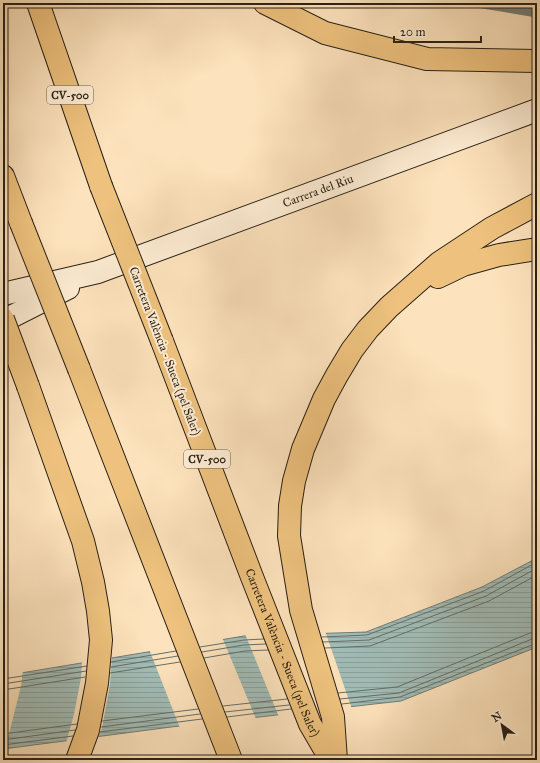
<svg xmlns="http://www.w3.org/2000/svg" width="540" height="763" font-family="'IM FELL Great Primer',serif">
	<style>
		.water { fill: url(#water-rules); stroke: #717e77 }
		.pier { fill: #fde3bd }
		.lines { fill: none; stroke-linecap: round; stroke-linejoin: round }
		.shore { stroke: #656e67; stroke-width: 1 }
		.stream { stroke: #717e77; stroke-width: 9 }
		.secondary-casing { stroke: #292016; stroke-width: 24 }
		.highway-casing { stroke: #292016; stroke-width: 24 }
		.secondary { stroke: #feedd4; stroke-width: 22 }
		.highway { stroke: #eec27e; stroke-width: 22 }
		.highway-bridge-casing { stroke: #292016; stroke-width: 24; stroke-linecap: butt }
		.highway-bridge { stroke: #eec27e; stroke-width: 22 }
		.labels { text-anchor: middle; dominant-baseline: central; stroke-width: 4; stroke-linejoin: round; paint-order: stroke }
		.shield { fill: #feedd4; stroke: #695e4f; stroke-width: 1 }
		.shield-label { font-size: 11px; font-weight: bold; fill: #292016 }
		.street-label { font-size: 12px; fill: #292016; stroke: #feedd4 }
	</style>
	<defs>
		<pattern id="water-rules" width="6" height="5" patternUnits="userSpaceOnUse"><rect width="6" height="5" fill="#a1bdb8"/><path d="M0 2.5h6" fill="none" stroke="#8ba29d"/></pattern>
	</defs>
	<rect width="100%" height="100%" fill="#fde3bd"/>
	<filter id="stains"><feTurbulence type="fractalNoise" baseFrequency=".005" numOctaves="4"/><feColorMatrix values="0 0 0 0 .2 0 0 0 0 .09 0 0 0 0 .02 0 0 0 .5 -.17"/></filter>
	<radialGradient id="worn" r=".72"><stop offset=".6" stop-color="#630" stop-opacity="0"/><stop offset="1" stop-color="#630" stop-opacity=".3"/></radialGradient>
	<polygon class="water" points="537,558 537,647 401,701 171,727 3,749 3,676 244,636 366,632 482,587"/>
	<g class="pier">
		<polygon points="325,631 352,709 279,717 245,634"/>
		<polygon points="222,637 256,719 180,728 149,649"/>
		<polygon points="112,656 110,684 102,728 98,738 66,743 74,714 81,678 82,661"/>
		<polygon points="23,670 21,686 9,734 3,746 3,674"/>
	</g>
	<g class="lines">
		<g class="shore">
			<polyline points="322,637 367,635 484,591 537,562"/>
			<polyline points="323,642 369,640 486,596 537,568"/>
			<polyline points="200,647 244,640 264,639"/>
			<polyline points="325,648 370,646 489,601 537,575"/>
			<polyline points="202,652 244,645 266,644"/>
			<polyline points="204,658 245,651 268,650"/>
			<polyline points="111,662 176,651"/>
			<polyline points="111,667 178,656"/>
			<polyline points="110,673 180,662"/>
			<polyline points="3,679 87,666"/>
			<polyline points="3,684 86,671"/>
			<polyline points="3,690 85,677"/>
			<polyline points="338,693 397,687 530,633 537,632"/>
			<polyline points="340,699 399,693 532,639 537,638"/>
			<polyline points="342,704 400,697 537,643"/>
			<polyline points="223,706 287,699"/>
			<polyline points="225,712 289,705"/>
			<polyline points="227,717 291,709"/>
			<polyline points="102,721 198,709"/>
			<polyline points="101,727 200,714"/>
			<polyline points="100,732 202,719"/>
			<polyline points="3,734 77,724"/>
			<polyline points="3,740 75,730"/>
			<polyline points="3,745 73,736"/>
		</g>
		<polyline class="stream" points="477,3 537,13"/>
		<defs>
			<g id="secondary">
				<path id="s1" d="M3 294 98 272 537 110"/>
				<polyline points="3,321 68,288"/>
			</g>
			<g id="highway">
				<polyline points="38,3 101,186"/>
				<polyline points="265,3 325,33 427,59 537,61"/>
				<polyline points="3,176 21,223"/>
				<polyline points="438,277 463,265 499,255 537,249"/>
				<path id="s2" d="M162 341 252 577 310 724 331 760"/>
				<polyline points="79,369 231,760"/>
				<polyline points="28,386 83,541 93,582 98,611 101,640 97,683 88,730 77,760"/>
				<polyline points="336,760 333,717 301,610 289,536 290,506 294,481 303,449 324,399 337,375 352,350 368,329 389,307 439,263 492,228 537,204"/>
			</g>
		</defs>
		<use href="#secondary" class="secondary-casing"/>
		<use href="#highway" class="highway-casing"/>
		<use href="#secondary" class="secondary"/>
		<use href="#highway" class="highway"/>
		<defs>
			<g id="highway-bridge">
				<polyline points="101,186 162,341"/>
				<polyline points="21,223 79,369"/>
				<polyline points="3,319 28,386"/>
			</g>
		</defs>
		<use href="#highway-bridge" class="highway-bridge-casing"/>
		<use href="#highway-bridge" class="highway-bridge"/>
	</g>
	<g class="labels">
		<g class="shield">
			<rect x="47" y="86" width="46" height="18" rx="3"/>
			<rect x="184" y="450" width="46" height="18" rx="3"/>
		</g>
		<g class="shield-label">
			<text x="70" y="95">CV-500</text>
			<text x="207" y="459">CV-500</text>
		</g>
		<g class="street-label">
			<text stroke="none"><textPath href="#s1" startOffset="332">Carrera del Riu</textPath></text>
			<text transform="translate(165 351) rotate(69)">Carretera València - Sueca (pel Saler)</text>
			<text stroke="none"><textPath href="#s2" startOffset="334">Carretera València - Sueca (pel Saler)</textPath></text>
		</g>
	</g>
	<rect width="540" height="763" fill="none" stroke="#fde3bd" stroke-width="16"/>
	<rect x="4" y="4" width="532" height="755" fill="none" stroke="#292016" stroke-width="2"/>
	<rect x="8" y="8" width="524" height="747" fill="none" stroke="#292016"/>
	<g transform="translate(502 725) rotate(328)" stroke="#feedd4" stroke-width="3" paint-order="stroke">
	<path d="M0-3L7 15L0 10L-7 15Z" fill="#292016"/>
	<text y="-6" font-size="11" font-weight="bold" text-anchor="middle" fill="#292016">N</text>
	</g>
	<path d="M394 36v6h87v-6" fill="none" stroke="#292016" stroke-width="2"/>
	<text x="400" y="36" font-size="12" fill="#292016" stroke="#feedd4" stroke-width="3" paint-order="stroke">20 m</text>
	<rect width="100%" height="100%" filter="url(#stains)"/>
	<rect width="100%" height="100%" fill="url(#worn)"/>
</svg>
